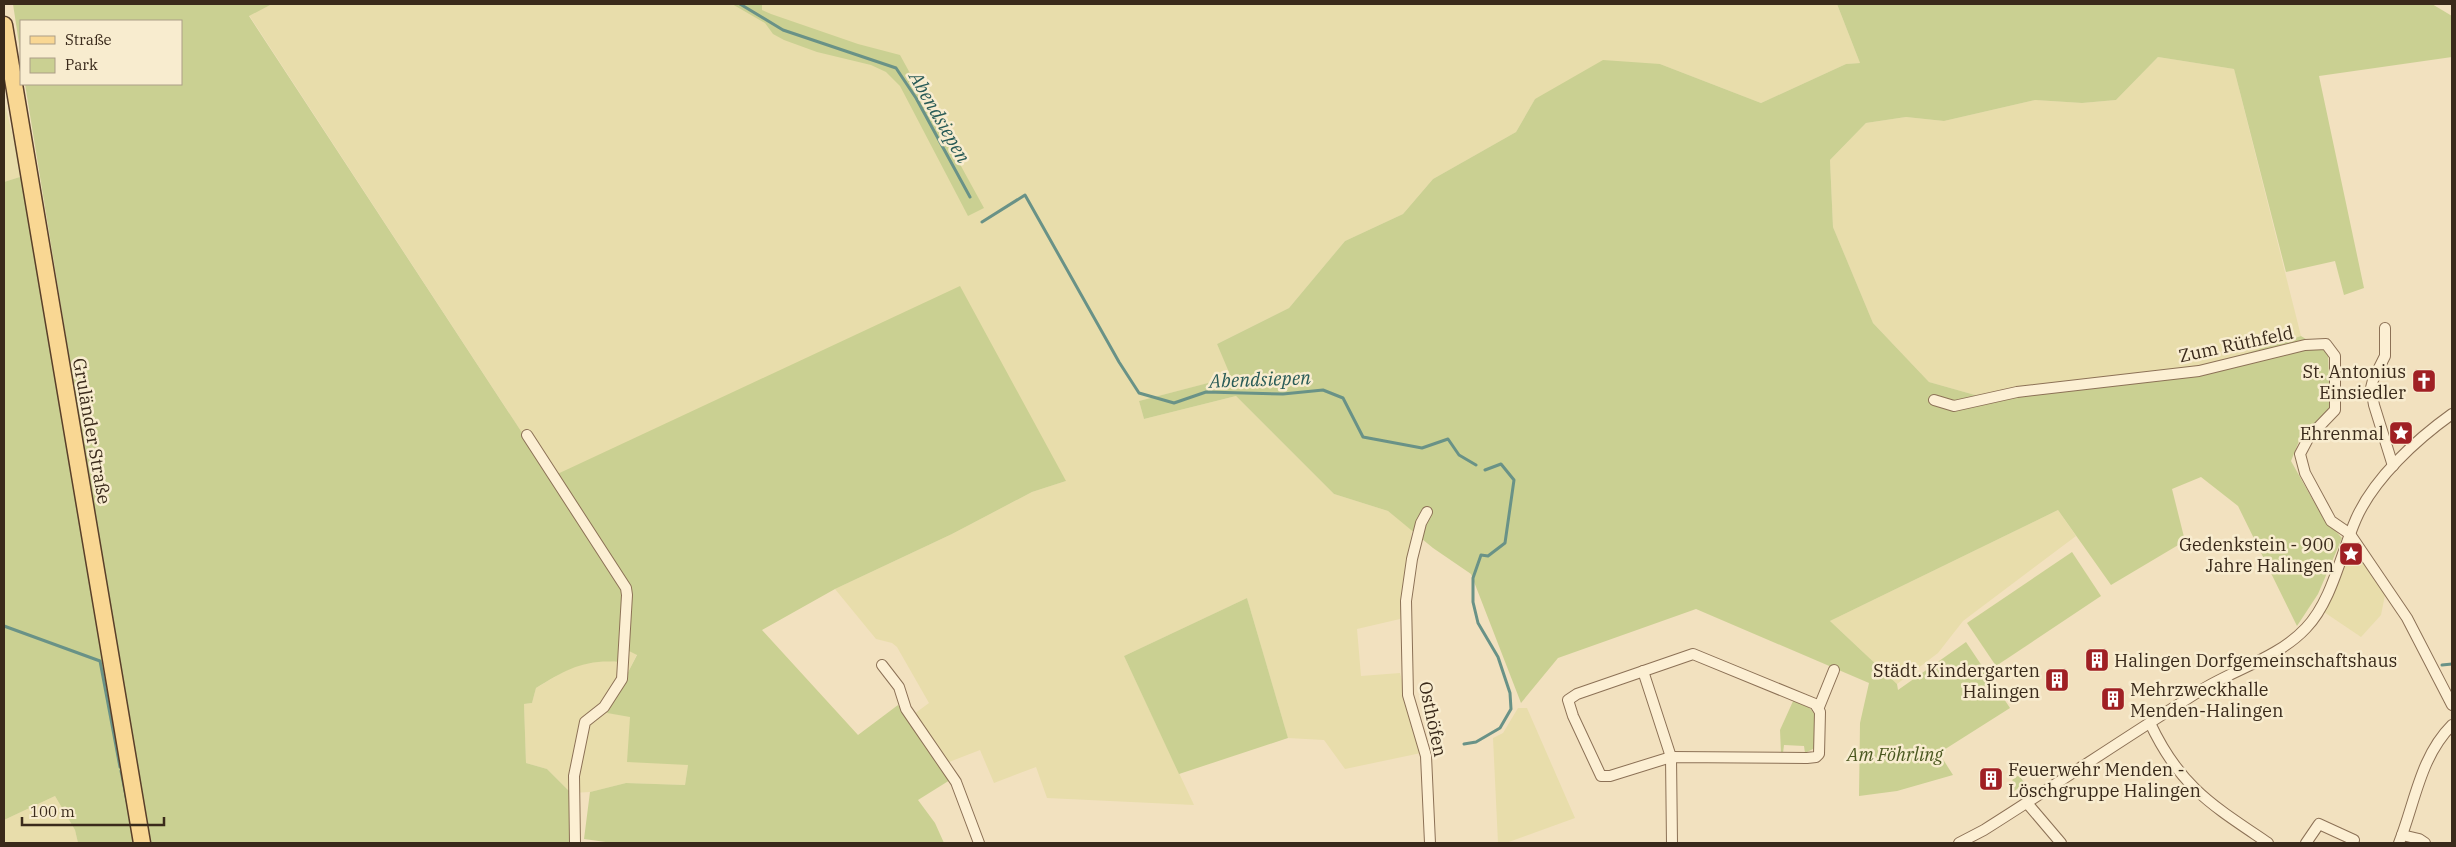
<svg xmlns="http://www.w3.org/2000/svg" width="2456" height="847" font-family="'IBM Plex Serif',serif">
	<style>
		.farmland { fill: #e8ddab }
		.green { fill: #cad092 }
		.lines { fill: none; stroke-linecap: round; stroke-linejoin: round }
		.stream { stroke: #699287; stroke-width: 3 }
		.minor-casing { stroke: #8c7156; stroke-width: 12 }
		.primary-casing { stroke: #593f2a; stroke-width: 19 }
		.minor { stroke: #fcefd3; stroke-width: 10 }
		.primary { stroke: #f9d793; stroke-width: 16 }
		.labels { text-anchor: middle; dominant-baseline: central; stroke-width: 5; stroke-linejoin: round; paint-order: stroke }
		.street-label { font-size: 18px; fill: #3a2a1b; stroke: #f8eccf }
		.poi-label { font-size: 18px; fill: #3a2a1b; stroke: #f8eccf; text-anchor: end }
		.park-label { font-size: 18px; font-style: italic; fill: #4b5820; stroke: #f8eccf }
		.water-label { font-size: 19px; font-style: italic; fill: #295b57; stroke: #f8eccf }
	</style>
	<rect width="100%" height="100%" fill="#f2e1bf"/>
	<g class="farmland">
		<polygon points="272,4 1837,4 1860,63 1846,64 1761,103 1660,64 1535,99 1516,132 1433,179 1403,214 1345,241 1289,308 1217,344 1232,377 1139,401 1144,419 1236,396 1334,494 1388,511 1412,530 1400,619 1357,629 1361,676 1400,673 1421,753 1345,769 1324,740 1288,738 1247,598 1124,656 1194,805 1047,798 1036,767 994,783 980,750 949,762 914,714 929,703 897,647 892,643 876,639 835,589 952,534 1032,492 1066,481 551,477 249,15"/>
		<polygon points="2158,57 2234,69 2301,336 2168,378 1975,395 1929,382 1873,323 1833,227 1830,160 1866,123 1906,117 1944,121 2035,100 2082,103 2116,100"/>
		<polygon points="4,101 23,176 4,182"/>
		<polygon points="2058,510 2076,536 1963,621 1938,653 1897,684 1830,621"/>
		<polygon points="2354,556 2361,560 2385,595 2381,615 2361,637 2324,612 2348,558"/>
		<polygon points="619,646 637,654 608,713 630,716 688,765 685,785 626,783 590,792 571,793 547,769 526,763 524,704 532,703 536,688 575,665 599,660 620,662"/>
		<polygon points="1518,708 1527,708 1575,818 1506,843 1498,843 1493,738 1503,733"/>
		<polygon points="55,796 75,830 78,843 4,843 4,820"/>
	</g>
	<g class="green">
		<path d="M13 4H272L249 16 551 477 960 286 1066 481 1032 492 952 534 835 589 762 630 858 735 898 705 950 780 918 800 935 823 944 843H613L584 839 590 792 626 783 685 785 688 765 627 762 630 717 607 713 637 655 619 646 620 662C583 659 566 670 536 688L532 703 524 704 526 763 547 769 571 793 572 843H148L25 84H181V21H21V57Z"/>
		<polygon points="732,4 762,4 762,10 771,14 858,44 900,55 984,208 968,216 900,86 886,72 871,65 817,52 784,40 773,34 765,23"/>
		<polygon points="1837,4 2432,4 2452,16 2452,57 2319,76 2364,288 2344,295 2335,261 2286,272 2234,69 2158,57 2116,100 2082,103 2035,100 1944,121 1906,117 1866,123 1830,160 1833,227 1873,323 1929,382 1975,395 2168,378 2301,336 2328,353 2330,410 2299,441 2291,461 2323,518 2342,538 2318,594 2297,626 2238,506 2201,477 2172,489 2185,541 2111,585 2058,510 1830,621 1897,684 1898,690 1966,642 2010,708 1939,753 1953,775 1897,791 1859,796 1860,723 1869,683 1696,609 1558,658 1521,703 1471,574 1433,548 1388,511 1334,494 1236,396 1144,419 1139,401 1231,377 1217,344 1289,308 1345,241 1403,214 1433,179 1516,132 1535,99 1603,60 1660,64 1761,103 1846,64 1860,63"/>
		<polygon points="23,176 134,843 78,843 75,830 55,796 4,820 4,182"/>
		<polygon points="2072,552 2101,596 1996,666 1967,623"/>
		<polygon points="1247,598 1288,738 1179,774 1124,656"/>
		<path d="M1794 699C1823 712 1815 719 1815 748L1805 753 1804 746 1784 745 1783 753H1781L1780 730Z"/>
		<polygon points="2019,775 2025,784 2011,793 2009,790 2016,785 2012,780"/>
	</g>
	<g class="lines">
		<g class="stream">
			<polyline points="740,4 783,30 896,68 916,98 970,197"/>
			<polyline points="982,222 1025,195 1119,362 1139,393 1174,403 1206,392 1283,394 1323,390 1343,398 1363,437 1422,448 1448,439 1459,455 1476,465"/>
			<polyline points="4,626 100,661 120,767"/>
			<polyline points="2442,665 2452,664"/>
			<polyline points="1464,744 1476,742 1500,728 1511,709 1510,693 1498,657 1478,623 1473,602 1473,578 1481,555 1488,556 1505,543 1514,480 1501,464 1485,470"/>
			<polyline points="121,771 127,801"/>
		</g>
		<defs>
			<g id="minor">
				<polyline points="2385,328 2385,356 2373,380 2371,388 2374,405 2393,466"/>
				<polyline points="1934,400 1954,406 2017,392 2199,371 2305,345 2326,344 2335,356 2335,410 2309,437 2300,454 2305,473 2331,521 2350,534 2407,618 2452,705"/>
				<polyline points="527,435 626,588 627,595 622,679 604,707 585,722 574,776 575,843"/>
				<polyline points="1427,512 1421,523 1412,559 1406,601 1408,695 1426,756 1430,843"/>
				<polygon points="1693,654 1815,704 1820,712 1819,754 1816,757 1807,758 1671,757 1610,776 1601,776 1573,716 1568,700 1577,694"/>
				<polyline points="882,665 899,687 906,709 956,782 979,843"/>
				<polyline points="1643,671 1671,757 1672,843"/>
				<polyline points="1819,707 1834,670"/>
				<path d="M2150 723C2180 787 2212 805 2268 843"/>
				<polyline points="2027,803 2061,843"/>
				<polyline points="2402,835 2419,839 2425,843"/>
				<path d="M1959 843 1984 830C2057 784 2129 735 2203 689 2236 669 2279 657 2306 628 2332 601 2341 553 2356 519 2374 478 2417 439 2452 414"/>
				<polyline points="2306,843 2319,824 2354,840"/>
				<path d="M2399 843C2415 803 2420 757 2452 725"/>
			</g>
			<polyline id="primary" points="4,25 142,843"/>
		</defs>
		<use href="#minor" class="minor-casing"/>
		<use href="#primary" class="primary-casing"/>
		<use href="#minor" class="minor"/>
		<use href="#primary" class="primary"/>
	</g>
	<defs>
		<symbol id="church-square" viewBox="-11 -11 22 22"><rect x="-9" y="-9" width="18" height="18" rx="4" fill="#a02024" stroke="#f8eccf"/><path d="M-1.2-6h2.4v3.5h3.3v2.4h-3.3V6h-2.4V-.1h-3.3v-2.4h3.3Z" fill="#fff"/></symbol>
		<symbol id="sight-square" viewBox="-11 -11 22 22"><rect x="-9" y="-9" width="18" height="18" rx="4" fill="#a02024" stroke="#f8eccf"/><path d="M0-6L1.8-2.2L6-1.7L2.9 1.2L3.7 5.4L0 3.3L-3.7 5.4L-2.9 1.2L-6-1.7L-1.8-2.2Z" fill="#fff"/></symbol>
		<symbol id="building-square" viewBox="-11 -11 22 22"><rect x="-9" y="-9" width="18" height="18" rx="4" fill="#a02024" stroke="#f8eccf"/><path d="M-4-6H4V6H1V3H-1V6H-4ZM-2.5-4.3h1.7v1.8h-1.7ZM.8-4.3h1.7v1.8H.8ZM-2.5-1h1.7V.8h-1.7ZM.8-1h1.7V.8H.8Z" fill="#fff"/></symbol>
	</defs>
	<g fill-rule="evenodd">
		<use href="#church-square" x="2410" y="367" width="28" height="28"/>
		<use href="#sight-square" x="2387" y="419" width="28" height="28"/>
		<use href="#sight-square" x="2337" y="540" width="28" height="28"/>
		<use href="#building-square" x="2083" y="646" width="28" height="28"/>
		<use href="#building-square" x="2043" y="666" width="28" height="28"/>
		<use href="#building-square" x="2099" y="685" width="28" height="28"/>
		<use href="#building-square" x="1977" y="765" width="28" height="28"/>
	</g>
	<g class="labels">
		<g class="street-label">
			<text transform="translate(2236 344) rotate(-12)">Zum Rüthfeld</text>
			<text transform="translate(92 431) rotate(80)">Gruländer Straße</text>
			<text transform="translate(1433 719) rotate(78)">Osthöfen</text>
		</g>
		<g class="poi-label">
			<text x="2406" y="371">St. Antonius<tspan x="2406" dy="21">Einsiedler</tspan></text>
			<text x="2384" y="433">Ehrenmal</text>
			<text x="2334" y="544">Gedenkstein - 900<tspan x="2334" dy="21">Jahre Halingen</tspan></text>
			<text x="2114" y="660" text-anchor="start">Halingen Dorfgemeinschaftshaus</text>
			<text x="2040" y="670">Städt. Kindergarten<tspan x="2040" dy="21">Halingen</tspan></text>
			<text x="2130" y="689" text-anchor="start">Mehrzweckhalle<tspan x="2130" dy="21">Menden-Halingen</tspan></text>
			<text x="2008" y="769" text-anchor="start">Feuerwehr Menden -<tspan x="2008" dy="21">Löschgruppe Halingen</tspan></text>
		</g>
		<g class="park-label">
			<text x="1895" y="754">Am Föhrling</text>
		</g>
		<g class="water-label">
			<text transform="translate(940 117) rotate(60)">Abendsiepen</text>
			<text transform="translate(1260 379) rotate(-2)">Abendsiepen</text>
		</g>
	</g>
	<rect width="2456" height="847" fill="none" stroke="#3a2a1b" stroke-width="10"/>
	<rect x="20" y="20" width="162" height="65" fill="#f8eccf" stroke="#ac9e87"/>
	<rect x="30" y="36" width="25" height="8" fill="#f9d793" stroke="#ac9e87"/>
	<text x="65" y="45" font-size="15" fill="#3a2a1b">Straße</text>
	<rect x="30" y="58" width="25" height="15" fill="#cad092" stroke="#ac9e87"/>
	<text x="65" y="70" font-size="15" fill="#3a2a1b">Park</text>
	<path d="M22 817v8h142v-8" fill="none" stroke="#3a2a1b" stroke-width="2.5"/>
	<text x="30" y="817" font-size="15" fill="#3a2a1b" stroke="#f8eccf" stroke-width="4" paint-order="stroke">100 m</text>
</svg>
